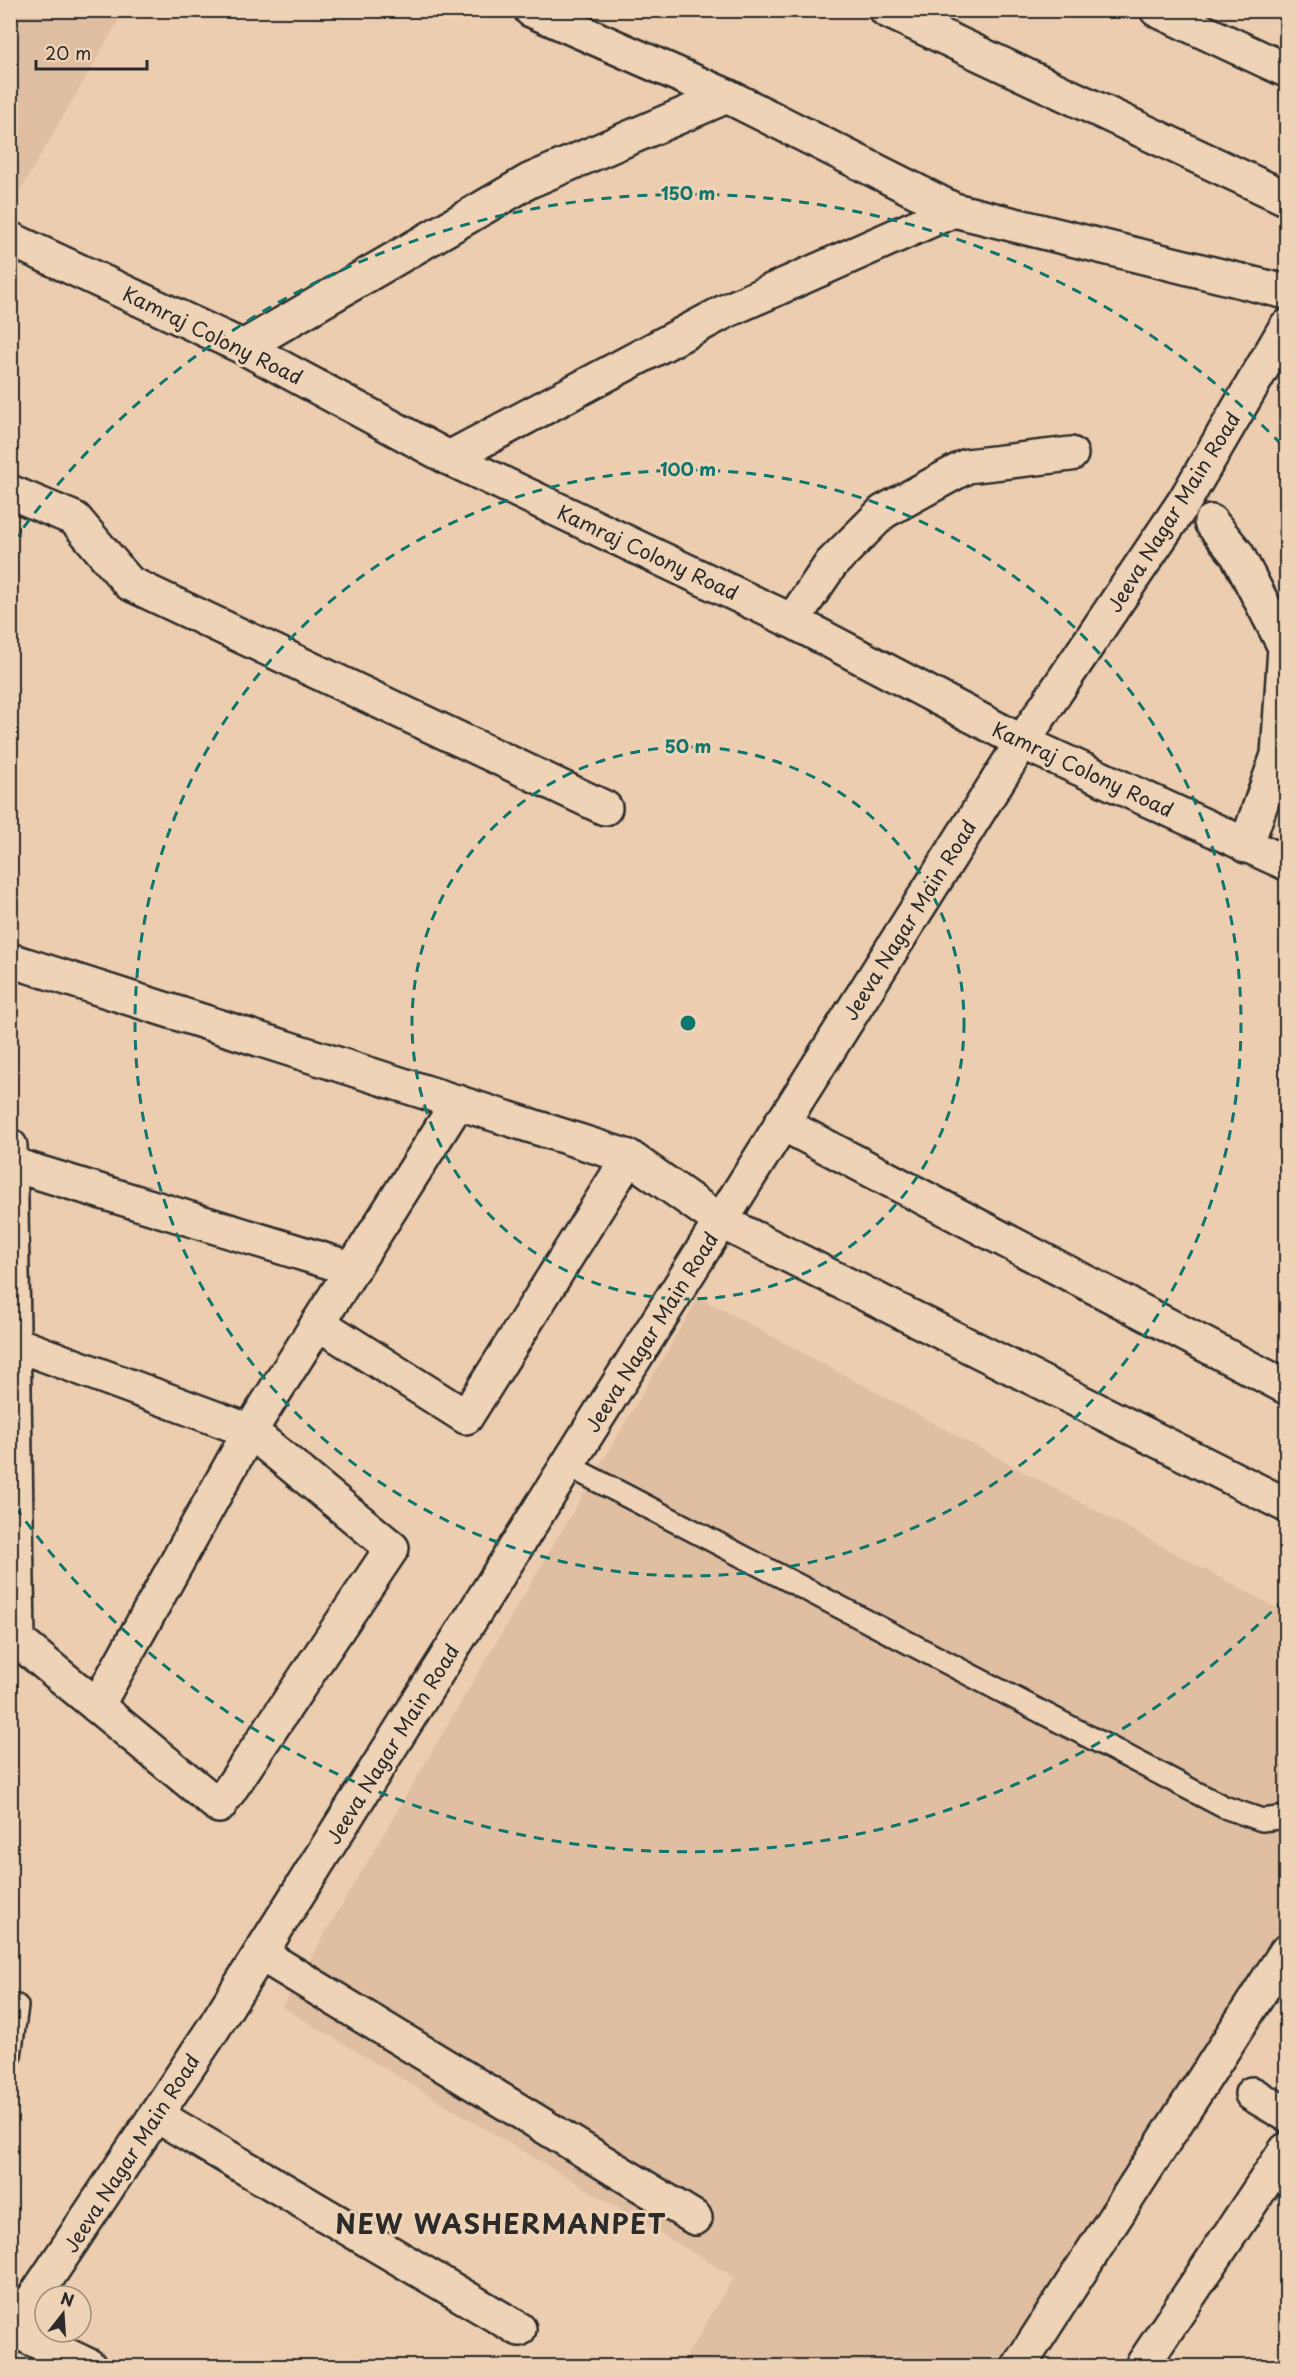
<svg xmlns="http://www.w3.org/2000/svg" width="1297" height="2377" font-family="'Playpen Sans',sans-serif">
	<style>
		.built { fill: #dfbea1 }
		.lines { fill: none; stroke-linecap: round; stroke-linejoin: round }
		.lane-casing { stroke: #2b2b2b; stroke-width: 26 }
		.street-casing { stroke: #2b2b2b; stroke-width: 38 }
		.secondary-casing { stroke: #2b2b2b; stroke-width: 38 }
		.lane { stroke: #efd3b6; stroke-width: 21 }
		.street { stroke: #efd3b6; stroke-width: 33 }
		.secondary { stroke: #efd3b6; stroke-width: 33 }
		.ring { fill: none; stroke: #0f766e; stroke-width: 3; stroke-dasharray: 10 8 }
		.labels { text-anchor: middle; dominant-baseline: central; stroke-width: 6; stroke-linejoin: round; paint-order: stroke }
		.street-label { font-size: 20px; fill: #2b2b2b; stroke: #efd3b6 }
		.district-label { font-size: 26px; font-weight: bold; letter-spacing: 1.5px; fill: #2b2b2b; stroke: #efd3b6 }
		.centre { fill: #0f766e; stroke: #efd3b6; stroke-width: 3 }
		.ring-label { font-size: 18px; text-anchor: middle; font-weight: bold; fill: #0f766e; stroke: #efd3b6; stroke-width: 6; stroke-linejoin: round; paint-order: stroke }
	</style>
	<rect width="100%" height="100%" fill="#edcdaf"/>
	<filter id="ink" filterUnits="userSpaceOnUse"><feTurbulence type="fractalNoise" baseFrequency=".0167" numOctaves="2"/><feDisplacementMap in="SourceGraphic" scale="12" xChannelSelector="R" yChannelSelector="G"/><feConvolveMatrix kernelMatrix="1 2 1 2 8 2 1 2 1" color-interpolation-filters="sRGB"/></filter>
	<g filter="url(#ink)">
		<g class="built">
			<polygon points="11,10 124,11 17,196 10,190"/>
			<polygon points="699,1297 1286,1613 1286,1961 1019,2366 681,2366 734,2277 282,2007"/>
		</g>
		<g class="lines">
			<defs>
				<g id="lane">
					<polyline points="567,1465 1224,1807 1262,1820 1286,1817"/>
					<polyline points="10,2056 17,2006"/>
				</g>
				<g id="street">
					<polyline points="531,10 727,96 954,210 1286,292"/>
					<polyline points="886,10 1286,198"/>
					<polyline points="1157,10 1286,70"/>
					<polyline points="10,239 243,347 449,458 792,621 1022,742 1286,863"/>
					<polyline points="243,347 529,181 727,96"/>
					<polyline points="449,458 726,311 954,210"/>
					<polyline points="10,492 75,519 129,583 605,808"/>
					<polyline points="1211,522 1237,554 1285,647 1278,755 1246,846"/>
					<polyline points="792,621 831,564 883,512 967,466 1071,454"/>
					<polyline points="10,960 629,1157 720,1221 1286,1505"/>
					<polyline points="781,1123 1286,1387"/>
					<polyline points="10,1146 18,1641 219,1806 392,1548 250,1431 13,1343"/>
					<polyline points="11,1164 353,1269"/>
					<polyline points="318,1323 466,1417 629,1157"/>
					<polyline points="97,1706 250,1431 458,1102"/>
					<polyline points="261,1954 695,2218"/>
					<polyline points="1252,2094 1286,2114"/>
					<polyline points="156,2115 519,2329"/>
					<polyline points="14,2330 89,2366"/>
					<polyline points="1019,2366 1286,1952"/>
					<polyline points="1142,2366 1286,2150"/>
				</g>
				<polyline id="secondary" points="10,2334 211,2032 1022,742 1184,502 1286,327"/>
			</defs>
			<use href="#lane" class="lane-casing"/>
			<use href="#street" class="street-casing"/>
			<use href="#secondary" class="secondary-casing"/>
			<use href="#lane" class="lane"/>
			<use href="#street" class="street"/>
			<use href="#secondary" class="secondary"/>
		</g>
	</g>
	<g class="ring">
		<circle cx="688" cy="1023" r="276"/>
		<circle cx="688" cy="1023" r="553"/>
		<path d="M1284 1599A829 829 0 0 1 13 1504M13 542A829 829 0 0 1 1284 447"/>
	</g>
	<g class="labels">
		<g class="street-label">
			<text transform="translate(213 335) rotate(26)">Kamraj Colony Road</text>
			<text transform="translate(1173 512) rotate(-58)">Jeeva Nagar Main Road</text>
			<text transform="translate(648 552) rotate(25)">Kamraj Colony Road</text>
			<text transform="translate(1083 769) rotate(25)">Kamraj Colony Road</text>
			<text transform="translate(909 920) rotate(-58)">Jeeva Nagar Main Road</text>
			<text transform="translate(651 1332) rotate(-58)">Jeeva Nagar Main Road</text>
			<text transform="translate(392 1744) rotate(-58)">Jeeva Nagar Main Road</text>
			<text transform="translate(131 2153) rotate(-57)">Jeeva Nagar Main Road</text>
		</g>
		<g class="district-label">
			<text x="501" y="2223">NEW WASHERMANPET</text>
		</g>
	</g>
	<circle cx="688" cy="1023" r="9" class="centre"/>
	<g class="ring-label">
		<text x="688" y="200">150 m</text>
		<text x="688" y="476">100 m</text>
		<text x="688" y="753">50 m</text>
	</g>
	<rect width="1297" height="2377" fill="none" stroke="#efd3b6" stroke-width="36"/>
	<rect x="18" y="18" width="1261" height="2341" fill="none" stroke="#2b2b2b" stroke-width="2" filter="url(#ink)"/>
	<g transform="translate(63 2314) rotate(17)"><circle r="28" fill="#efd3b6" stroke="#a1907e" stroke-width="1.5"/>
	<path d="M0-4.5L10 22L0 15L-10 22Z" fill="#2b2b2b"/>
	<text y="-9" font-size="16" font-weight="bold" text-anchor="middle" fill="#2b2b2b">N</text>
	</g>
	<path d="M36 60v9h111v-9" fill="none" stroke="#2b2b2b" stroke-width="3"/>
	<text x="45" y="60" font-size="18" fill="#2b2b2b" stroke="#efd3b6" stroke-width="4.5" paint-order="stroke">20 m</text>
</svg>
